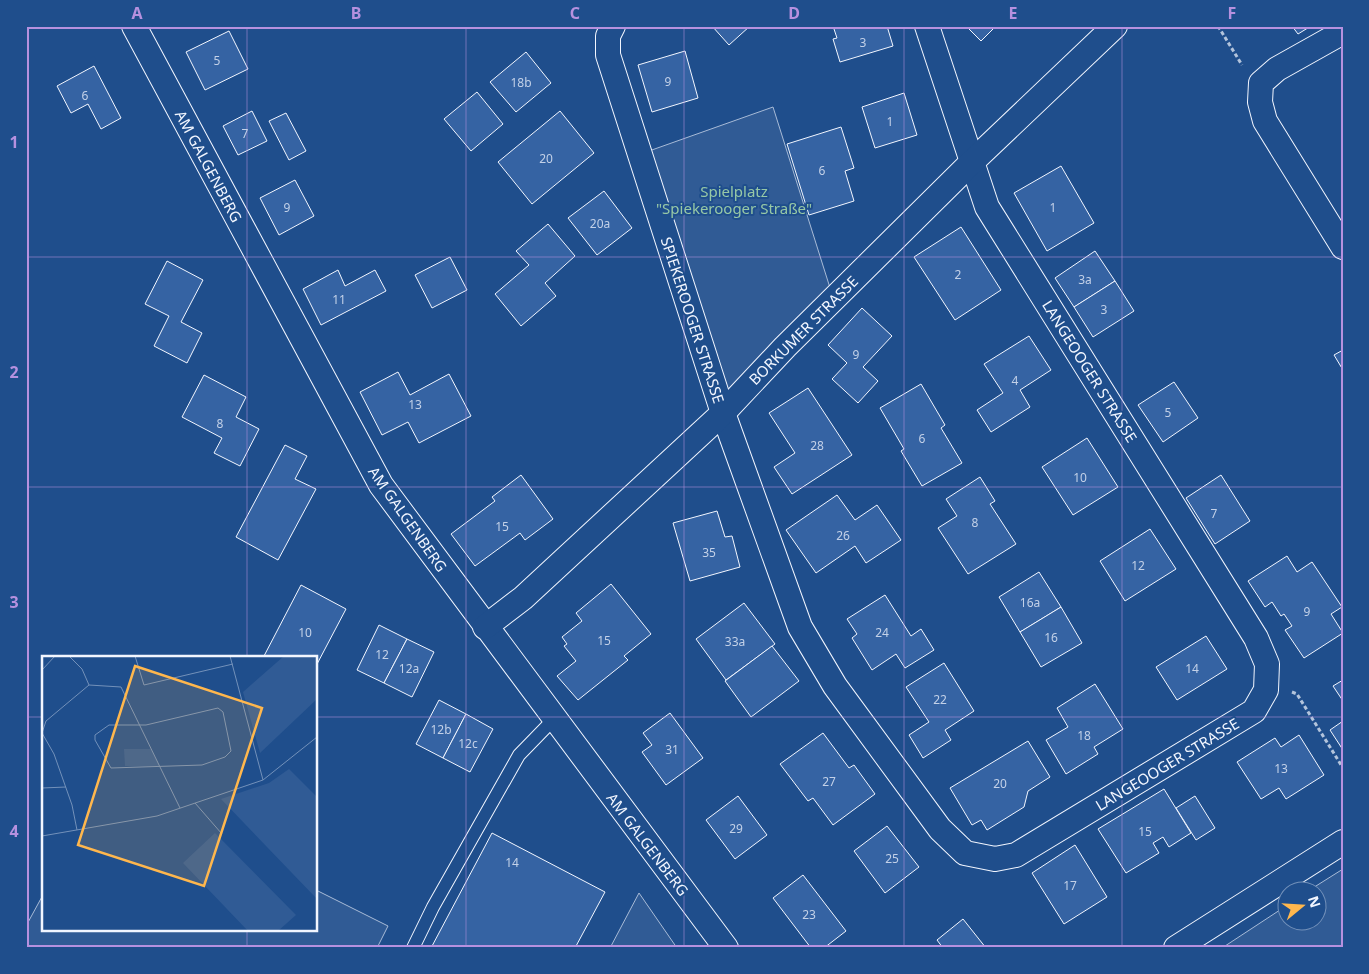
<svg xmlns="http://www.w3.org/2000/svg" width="1369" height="974" font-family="'Noto Sans',sans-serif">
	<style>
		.built { fill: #305b95; stroke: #a8bbd7 }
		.building { fill: #3563a3; stroke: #f2f6ff }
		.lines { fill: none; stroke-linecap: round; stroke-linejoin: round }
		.service-casing { stroke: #f2f6ff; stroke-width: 14 }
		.minor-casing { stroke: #f2f6ff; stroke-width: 26 }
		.path { stroke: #b3c4dc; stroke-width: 3; stroke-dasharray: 4 2.5; stroke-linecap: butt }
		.service { stroke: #1f4e8c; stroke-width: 12 }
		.minor { stroke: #1f4e8c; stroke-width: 24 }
		.grid { fill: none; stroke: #b691df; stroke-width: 1; stroke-opacity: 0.55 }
		.labels { text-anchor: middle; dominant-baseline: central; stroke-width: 4; stroke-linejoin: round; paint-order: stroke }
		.number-label { font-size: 12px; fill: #c3d1e8 }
		.street-label { font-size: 15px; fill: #f2f6ff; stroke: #1f4e8c }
		.park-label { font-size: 15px; fill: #97c8a6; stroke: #1f4e8c }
		.inset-road { fill: none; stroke: #7391ba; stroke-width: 1 }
		.view { fill: #ffb74d; fill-opacity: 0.15; stroke: #ffb74d; stroke-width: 2.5 }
		.inset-edge { fill: none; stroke: #f2f6ff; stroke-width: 2.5 }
		.neatline { fill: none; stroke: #b691df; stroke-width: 2 }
		.grid-label { font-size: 16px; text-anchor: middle; font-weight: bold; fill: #b691df }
	</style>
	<rect width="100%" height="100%" fill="#1f4e8c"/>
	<g class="built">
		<polygon points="773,107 831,291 728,395 649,151"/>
		<polygon points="1343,869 1343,948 1222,948 1286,906 1286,922 1316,922 1316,892 1308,891"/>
		<polygon points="316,890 388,926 377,948 26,948 26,926 44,893 44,930 316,930"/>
		<polygon points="639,893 677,948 610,948"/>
	</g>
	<g class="building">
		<polygon points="712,26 750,26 729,45"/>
		<polygon points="833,26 887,26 893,46 840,62 833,39 837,38"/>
		<polygon points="966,26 996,26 981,41"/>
		<polygon points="1292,26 1311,26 1298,34"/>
		<polygon points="229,31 248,69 205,90 186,52"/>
		<polygon points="685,51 698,98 652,112 638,65"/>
		<polygon points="526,52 551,83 516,112 490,82"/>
		<polygon points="94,66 121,118 101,129 88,104 71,113 57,86"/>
		<polygon points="477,92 503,124 471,151 444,119"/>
		<polygon points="904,93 917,135 875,148 862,107"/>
		<polygon points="252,111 267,141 238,155 223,126"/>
		<polygon points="560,111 594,153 532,204 498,162"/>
		<polygon points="286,113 306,151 289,160 269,121"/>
		<polygon points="841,127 854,168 845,171 854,201 809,215 787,144"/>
		<polygon points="1061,166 1094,223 1047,251 1014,193"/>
		<polygon points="295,180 314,216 279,235 260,198"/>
		<polygon points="604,191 632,228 597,255 568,218"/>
		<polygon points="548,224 575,256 545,283 556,296 521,326 495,294 529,265 516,251"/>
		<polygon points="961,227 1001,290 955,320 914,257"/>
		<polygon points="1095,251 1115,281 1074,307 1055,278"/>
		<polygon points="450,257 467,290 432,308 415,275"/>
		<polygon points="167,261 203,280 181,322 202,333 187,363 154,346 169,316 145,304"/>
		<polygon points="338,270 345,286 375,270 386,291 321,325 303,289"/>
		<polygon points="1115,281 1134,311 1093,337 1074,307"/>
		<polygon points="862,308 892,336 863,367 878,381 858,403 832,379 847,363 828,345"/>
		<polygon points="1029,336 1051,370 1020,390 1030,407 991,432 977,410 1003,393 984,364"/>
		<polygon points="1343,350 1343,370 1334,355"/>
		<polygon points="398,372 410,395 449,374 471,416 419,443 408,422 382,435 360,392"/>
		<polygon points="204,375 246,397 236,417 259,429 240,466 214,453 222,438 182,417"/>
		<polygon points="1174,382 1198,418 1163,442 1138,405"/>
		<polygon points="921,384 945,425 941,428 962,463 922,486 901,451 904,449 880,408"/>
		<polygon points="808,388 852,455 792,494 774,467 795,453 769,413"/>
		<polygon points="1087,438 1118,487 1073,515 1042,467"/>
		<polygon points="285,445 307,456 295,479 316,489 278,560 236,537"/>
		<polygon points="521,475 553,519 525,540 520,533 475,566 451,534 495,501 492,497"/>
		<polygon points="1221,475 1250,521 1215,544 1186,498"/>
		<polygon points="980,477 995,501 990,504 1016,544 968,574 938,528 957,516 946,499"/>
		<polygon points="837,495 855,520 877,505 901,540 866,563 855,546 816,573 786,530"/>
		<polygon points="717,511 725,537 732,536 740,567 690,581 673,523"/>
		<polygon points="1150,529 1176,569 1125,601 1100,561"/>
		<polygon points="1287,556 1297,572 1312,562 1342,607 1331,614 1343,633 1304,658 1285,630 1292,626 1284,614 1281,616 1272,602 1265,607 1248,581"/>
		<polygon points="1039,572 1061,607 1020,632 999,597"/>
		<polygon points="611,584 651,634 624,656 628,660 578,700 557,676 576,661 564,646 567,644 562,637 582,621 576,613"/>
		<polygon points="301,585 346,609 316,666 316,658 267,658 264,656"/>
		<polygon points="885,595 911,636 921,629 934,650 905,668 896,654 872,670 852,638 857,634 847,619"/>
		<polygon points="744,603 775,644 726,680 696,639"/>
		<polygon points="1061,607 1082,643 1041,667 1020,632"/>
		<polygon points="379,625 407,639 384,683 357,670"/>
		<polygon points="1206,636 1227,669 1177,700 1156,667"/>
		<polygon points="407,639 434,652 412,697 384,683"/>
		<polygon points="772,646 799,681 751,717 725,681"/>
		<polygon points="944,663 974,711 945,730 951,740 923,758 909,735 929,722 906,687"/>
		<polygon points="1343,680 1343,701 1333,686"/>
		<polygon points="1095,684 1123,729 1094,747 1098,754 1066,774 1046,740 1068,727 1057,708"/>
		<polygon points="439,700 466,714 443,758 416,744"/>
		<polygon points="670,713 703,758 666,785 642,752 652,745 643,733"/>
		<polygon points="466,714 493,729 470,772 443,758"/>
		<polygon points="1343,721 1343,750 1330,730"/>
		<polygon points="823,733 849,768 854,765 875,794 833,825 813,798 808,801 780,764"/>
		<polygon points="1299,735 1324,775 1286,799 1279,788 1261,799 1237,762 1275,738 1281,747"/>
		<polygon points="1028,741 1050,777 1028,791 1024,807 987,830 981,820 972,825 950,788"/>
		<polygon points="1164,789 1191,833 1169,847 1163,837 1153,843 1159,853 1126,873 1098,829"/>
		<polygon points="738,796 767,835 735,859 706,820"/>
		<polygon points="1195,796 1215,828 1196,840 1176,808"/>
		<polygon points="887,826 919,867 885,893 854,851"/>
		<polygon points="492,833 605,892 575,948 431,948"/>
		<polygon points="1075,845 1107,897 1064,924 1032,873"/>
		<polygon points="803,875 846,931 824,948 811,948 773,898"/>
		<polygon points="963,919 986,948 943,948 937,940"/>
	</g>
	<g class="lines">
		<defs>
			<polyline id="service" points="413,948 433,907 519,755 554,719"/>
			<g id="minor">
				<polyline points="134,26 381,485 726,948"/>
				<polyline points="613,26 608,36 608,55 723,413 800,627 835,686 940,829 965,853 995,859 1016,855 1254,711 1266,690 1267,664 1256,638 987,207 927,26"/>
				<polyline points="1343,32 1277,69 1261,83 1260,102 1265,121 1343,247"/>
				<polyline points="485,627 523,598 723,413 785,347 973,161 1115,26"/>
				<polyline points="1176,948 1343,842"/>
			</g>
		</defs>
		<use href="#service" class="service-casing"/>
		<use href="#minor" class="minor-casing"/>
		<g class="path">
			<polyline points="1218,26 1242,65"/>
			<polyline points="1292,692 1297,694 1343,768"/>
		</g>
		<use href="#service" class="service"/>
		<use href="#minor" class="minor"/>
	</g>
	<path class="grid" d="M247 26V658M466 26V948M684 26V948M904 26V948M1122 26V948M26 257H1343M26 487H1343M26 717H44M316 717H1343M247 930V948"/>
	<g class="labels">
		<g class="number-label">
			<text x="863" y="42">3</text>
			<text x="217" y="60">5</text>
			<text x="668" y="81">9</text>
			<text x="521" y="82">18b</text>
			<text x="85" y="95">6</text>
			<text x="890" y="121">1</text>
			<text x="245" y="133">7</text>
			<text x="546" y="158">20</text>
			<text x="822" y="170">6</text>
			<text x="287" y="207">9</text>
			<text x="1053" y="207">1</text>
			<text x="600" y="223">20a</text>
			<text x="958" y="274">2</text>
			<text x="1085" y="279">3a</text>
			<text x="339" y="299">11</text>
			<text x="1104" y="309">3</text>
			<text x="856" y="354">9</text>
			<text x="1015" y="380">4</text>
			<text x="415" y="404">13</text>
			<text x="1168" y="412">5</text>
			<text x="220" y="423">8</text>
			<text x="922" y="438">6</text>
			<text x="817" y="445">28</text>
			<text x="1080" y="477">10</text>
			<text x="1214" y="513">7</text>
			<text x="975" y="522">8</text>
			<text x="502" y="526">15</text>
			<text x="843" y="535">26</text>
			<text x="709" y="552">35</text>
			<text x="1138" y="565">12</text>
			<text x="1030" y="602">16a</text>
			<text x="1307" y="611">9</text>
			<text x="305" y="632">10</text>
			<text x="882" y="632">24</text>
			<text x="1051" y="637">16</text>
			<text x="604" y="640">15</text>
			<text x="735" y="641">33a</text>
			<text x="382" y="654">12</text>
			<text x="409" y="668">12a</text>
			<text x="1192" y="668">14</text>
			<text x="940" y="699">22</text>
			<text x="441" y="729">12b</text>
			<text x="1084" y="735">18</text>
			<text x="468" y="743">12c</text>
			<text x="672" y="749">31</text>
			<text x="1281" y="768">13</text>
			<text x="829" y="781">27</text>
			<text x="1000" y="783">20</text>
			<text x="736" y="828">29</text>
			<text x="1145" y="831">15</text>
			<text x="892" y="858">25</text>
			<text x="512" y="862">14</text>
			<text x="1070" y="885">17</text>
			<text x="809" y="914">23</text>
		</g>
		<g class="street-label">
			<text transform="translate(209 166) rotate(62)">AM GALGENBERG</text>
			<text transform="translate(693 320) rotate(72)">SPIEKEROOGER STRASSE</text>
			<text transform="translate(803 330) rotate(-45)">BORKUMER STRASSE</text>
			<text transform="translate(1090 371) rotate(58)">LANGEOOGER STRASSE</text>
			<text transform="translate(408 519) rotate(55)">AM GALGENBERG</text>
			<text transform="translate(1167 764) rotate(-31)">LANGEOOGER STRASSE</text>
			<text transform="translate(648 844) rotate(53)">AM GALGENBERG</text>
		</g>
		<g class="park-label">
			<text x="734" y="191">Spielplatz<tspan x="734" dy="17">"Spiekerooger Straße"</tspan></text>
		</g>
	</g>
	<g transform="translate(42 656)">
		<rect width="275" height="275" fill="#1f4e8c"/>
		<path d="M242 0H275V43L218 97 201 36ZM82 93H109L118 111 83 110ZM247 113 275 141V243L179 143 227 127ZM173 177 254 259 236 275H206L141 207Z" fill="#305b95"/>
		<path class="inset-road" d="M27 0 40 13 47 29 4 65 0 77 12 98 30 149 35 174M93 0 102 29 191 8M188 0 221 124M0 14 13 0M47 29 79 31 138 152M176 52 181 56 189 95 183 101 160 109 69 112 53 84V79L67 69H104ZM0 132 24 131M153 147 180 178M0 180 115 160 221 124 275 81"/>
		<path class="view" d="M93 10 220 52 162 230 36 189Z"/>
		<rect width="275" height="275" class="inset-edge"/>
	</g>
	<rect width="1369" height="974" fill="none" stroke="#1f4e8c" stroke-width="55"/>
	<g transform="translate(1302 906) rotate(72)"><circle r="24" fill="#1f4e8c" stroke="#7391ba"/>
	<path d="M0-4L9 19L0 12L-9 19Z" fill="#ffb74d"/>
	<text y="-8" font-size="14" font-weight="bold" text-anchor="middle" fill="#f2f6ff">N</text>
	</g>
	<rect x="28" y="28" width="1314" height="918" class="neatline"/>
	<g class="grid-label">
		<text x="137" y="19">A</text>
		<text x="356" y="19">B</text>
		<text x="575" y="19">C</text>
		<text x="794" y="19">D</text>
		<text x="1013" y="19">E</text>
		<text x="1232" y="19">F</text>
		<text x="14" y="148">1</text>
		<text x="14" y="378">2</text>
		<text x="14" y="608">3</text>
		<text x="14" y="837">4</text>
	</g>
</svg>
